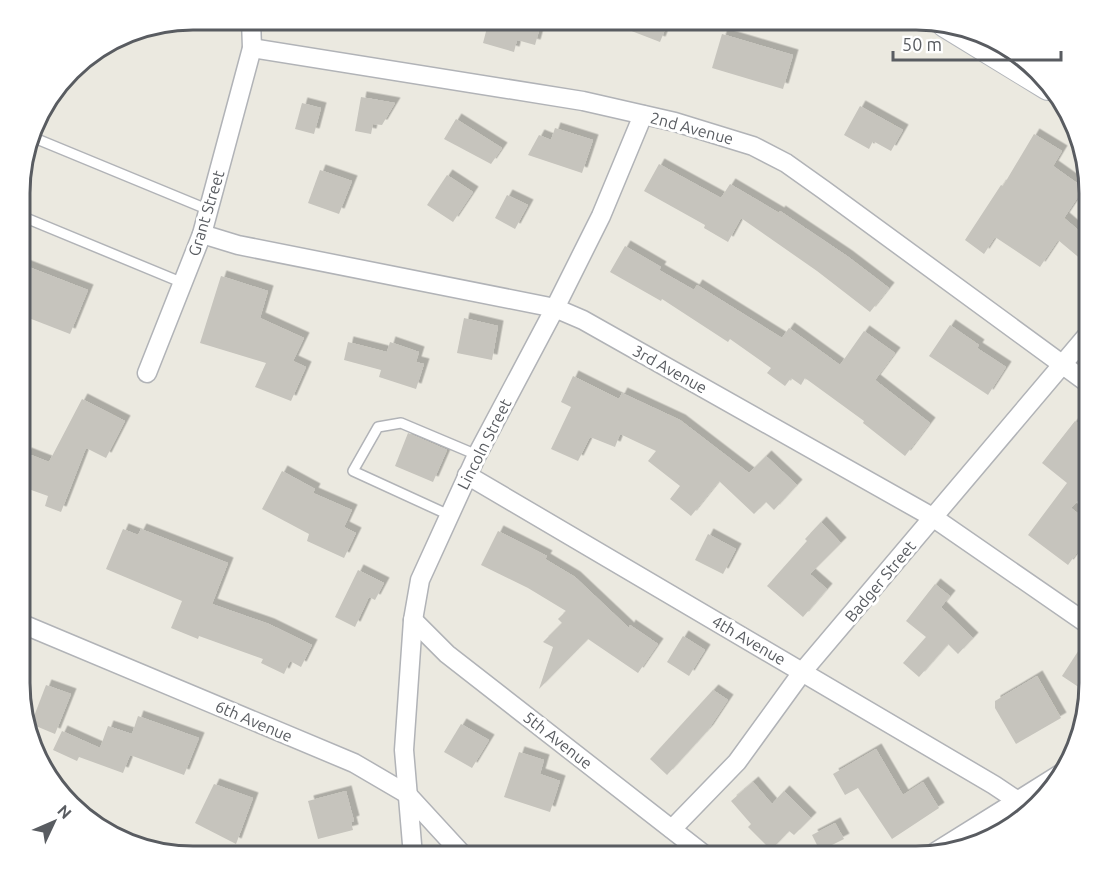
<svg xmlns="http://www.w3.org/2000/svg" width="1109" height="876" font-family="Ubuntu,sans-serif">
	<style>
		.building { fill: #c6c4bd; filter: url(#shadow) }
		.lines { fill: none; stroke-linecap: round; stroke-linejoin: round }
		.lane-casing { stroke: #b1b3b7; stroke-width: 12 }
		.street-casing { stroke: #b1b3b7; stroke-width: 21 }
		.secondary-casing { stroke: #b2b5ba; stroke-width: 28 }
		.lane { stroke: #fff; stroke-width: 9 }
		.street { stroke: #fff; stroke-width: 18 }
		.secondary { stroke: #fff; stroke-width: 26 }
		.labels { text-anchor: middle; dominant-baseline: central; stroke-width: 6; stroke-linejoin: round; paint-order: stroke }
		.street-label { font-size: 16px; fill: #595c61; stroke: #fff }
		.rim { fill: none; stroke: #595c61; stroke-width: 3 }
	</style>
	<defs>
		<filter id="shadow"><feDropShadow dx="5.5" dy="-5.5" stdDeviation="0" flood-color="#0004"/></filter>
	</defs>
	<rect width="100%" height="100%" fill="#ebe9e0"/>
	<g class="building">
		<polygon points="489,20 542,20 535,45 517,40 514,52 483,43"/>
		<polygon points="603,20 669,20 660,42"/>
		<polygon points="722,34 793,55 783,89 712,68"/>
		<polygon points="361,97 395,103 382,125 373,124 371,134 355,131"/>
		<polygon points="302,103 321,108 314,134 295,129"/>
		<polygon points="860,106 903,130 891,151 873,141 869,149 844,135"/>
		<polygon points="456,119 502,148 491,164 444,139"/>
		<polygon points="555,128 593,140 582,173 528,155 539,135 551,140"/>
		<polygon points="1034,134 1062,151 1053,166 1084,188 1064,218 1089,239 1089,266 1058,240 1040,267 995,237 984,254 965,240 1001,185 1003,186"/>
		<polygon points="659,164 721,198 730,184 779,213 780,211 847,256 889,288 870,312 817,271 741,218 728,242 704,228 705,225 644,191"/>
		<polygon points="320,170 352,181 339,214 308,203"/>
		<polygon points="447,175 473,192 453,222 427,205"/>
		<polygon points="507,195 528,205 515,229 495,218"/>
		<polygon points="625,246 661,267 659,270 694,290 697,285 782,338 789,328 840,365 864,331 895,353 875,380 930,423 905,456 863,423 864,421 805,378 801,385 791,378 785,386 767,373 771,368 730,339 728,342 662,299 661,301 610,272"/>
		<polygon points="21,264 88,290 70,334 21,315"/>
		<polygon points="221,276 268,291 260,318 304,338 293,361 306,367 291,401 255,387 266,363 200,343"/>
		<polygon points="464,318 498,326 492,360 457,353"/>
		<polygon points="950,325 979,345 977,348 1006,367 988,395 929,356"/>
		<polygon points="348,342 387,352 390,342 419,352 416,362 424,364 416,389 379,377 381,370 344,360"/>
		<polygon points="573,376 619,399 622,393 680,420 749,473 766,456 797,485 774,510 766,502 754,514 719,481 691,516 670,499 680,486 648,461 656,451 620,434 615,447 590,437 578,461 551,449 571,407 561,402"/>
		<polygon points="82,399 125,421 106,458 86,448 61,512 45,506 48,496 20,486 20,466 26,453 49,462"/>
		<polygon points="1075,421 1089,432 1089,454 1079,467 1089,477 1089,488 1071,508 1089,522 1089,536 1068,565 1028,535 1067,483 1042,463"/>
		<polygon points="408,433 447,450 433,482 395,466"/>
		<polygon points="282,471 315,489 313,493 352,510 344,527 356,533 344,558 307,541 309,534 262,509"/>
		<polygon points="821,522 841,543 810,574 827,589 803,617 767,586 807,541 805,539"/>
		<polygon points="123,529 138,535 141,529 228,563 212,604 269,624 312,645 301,667 290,661 284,674 261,663 263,659 199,636 198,639 171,628 182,601 106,569"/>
		<polygon points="498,531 547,556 545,559 575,577 629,628 630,625 658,644 638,673 588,639 539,689 553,647 543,642 562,623 558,619 566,611 528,588 481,565"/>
		<polygon points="708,534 736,549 723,574 695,560"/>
		<polygon points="358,570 384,583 375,600 369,597 355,627 335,617"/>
		<polygon points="935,584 950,596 941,607 973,638 958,654 948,644 919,677 903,663 926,637 906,621"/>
		<polygon points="683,636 705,650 689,676 667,662"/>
		<polygon points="1088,636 1089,636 1089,694 1062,676"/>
		<polygon points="1037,676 1061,718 1016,744 995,708 995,701"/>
		<polygon points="46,685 71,694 55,734 31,724"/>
		<polygon points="713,690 728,700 708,730 667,775 650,759"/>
		<polygon points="138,716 199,738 184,775 130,755 123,773 79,757 77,761 53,750 62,731 100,748 108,726 132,734"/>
		<polygon points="461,724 489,740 472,768 444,752"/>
		<polygon points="876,749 903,795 923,782 939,808 892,839 858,788 845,795 833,774"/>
		<polygon points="519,752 544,760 540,774 560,781 550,812 504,797"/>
		<polygon points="753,782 772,804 784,791 811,818 794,835 789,831 771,850 748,827 751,824 731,801"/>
		<polygon points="214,784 253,798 236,844 195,823"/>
		<polygon points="346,791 354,821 351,822 353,830 318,839 308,801"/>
		<polygon points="835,823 844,839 820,851 812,835"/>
	</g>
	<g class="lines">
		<defs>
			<g id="lane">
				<polyline points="32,137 209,210"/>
				<polyline points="21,216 183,283"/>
				<polyline points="449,515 353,471 378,427 401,423 477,455"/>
			</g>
			<g id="street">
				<polyline points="252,48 583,101 675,122 753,146 786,163 824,190 1089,384"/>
				<polyline points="202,234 238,245 555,308 583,320 934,518 1089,625"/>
				<polyline points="147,373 202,234 252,48 251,20"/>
				<polyline points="467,475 994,785 1018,801 1029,810"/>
				<polyline points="413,620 447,654 706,856"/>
				<polyline points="20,623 354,763 407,794 464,856"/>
				<polyline points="672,829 737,762 803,671 1089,333"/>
				<polyline points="934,853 1062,773"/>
				<polyline points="413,856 404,750 413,620 420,580 477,455 555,308 601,216 643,115"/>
			</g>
			<polyline id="secondary" points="945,24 1048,87"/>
		</defs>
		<use href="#lane" class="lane-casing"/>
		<use href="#street" class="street-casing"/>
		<use href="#secondary" class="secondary-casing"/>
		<use href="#lane" class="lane"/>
		<use href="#street" class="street"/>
		<use href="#secondary" class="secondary"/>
	</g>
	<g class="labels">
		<g class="street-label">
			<text transform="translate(692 128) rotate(15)">2nd Avenue</text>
			<text transform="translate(206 213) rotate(-73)">Grant Street</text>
			<text transform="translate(670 369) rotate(29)">3rd Avenue</text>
			<text transform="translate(484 444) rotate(-63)">Lincoln Street</text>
			<text transform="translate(880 581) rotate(-50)">Badger Street</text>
			<text transform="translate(749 640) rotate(30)">4th Avenue</text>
			<text transform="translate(254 721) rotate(23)">6th Avenue</text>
			<text transform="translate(558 740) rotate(38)">5th Avenue</text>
		</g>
	</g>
	<path d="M0 0H1109V876H0ZM193 30H916A163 163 0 0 1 1079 193V683A163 163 0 0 1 916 846H193A163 163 0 0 1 30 683V193A163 163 0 0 1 193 30Z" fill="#fff" fill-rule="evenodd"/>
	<path class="rim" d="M193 30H916A163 163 0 0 1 1079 193V683A163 163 0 0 1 916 846H193A163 163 0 0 1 30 683V193A163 163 0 0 1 193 30Z"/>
	<g transform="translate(54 822) rotate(46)" stroke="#ffffff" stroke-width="4.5" paint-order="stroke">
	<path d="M0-4.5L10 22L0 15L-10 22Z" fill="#595c61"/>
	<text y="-9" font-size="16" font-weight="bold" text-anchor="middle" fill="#595c61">N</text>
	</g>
	<path d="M893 51v9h168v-9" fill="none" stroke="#595c61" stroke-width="3"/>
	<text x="902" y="51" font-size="18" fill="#595c61" stroke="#ffffff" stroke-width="4.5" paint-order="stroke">50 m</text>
</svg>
